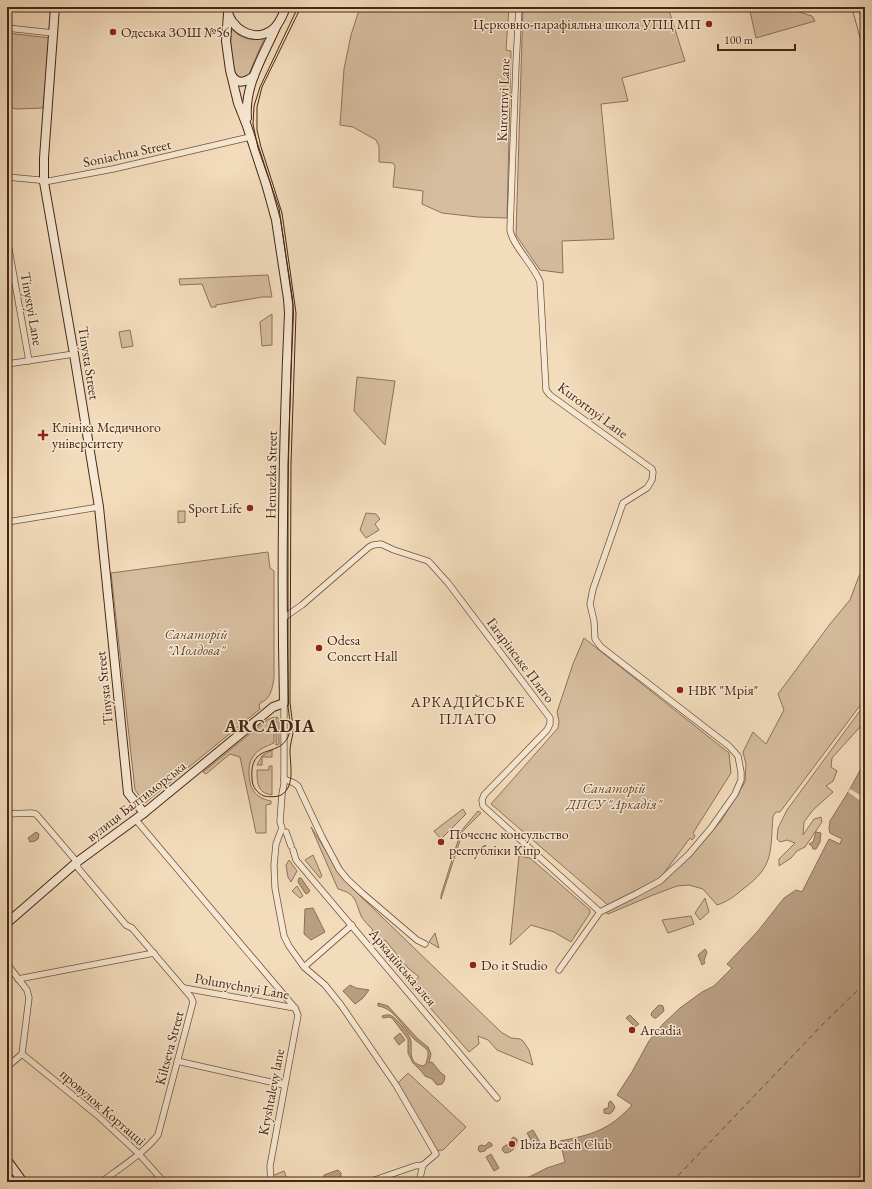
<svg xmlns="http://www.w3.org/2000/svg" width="872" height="1189" font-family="'EB Garamond',serif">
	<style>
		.green { fill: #d6bd9f; stroke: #8e7259 }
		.water { fill: #b99e83; stroke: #8b6e56 }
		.pier { fill: #f3dcbc }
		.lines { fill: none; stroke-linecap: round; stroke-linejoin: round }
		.ferry { stroke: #694a35; stroke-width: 1; stroke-dasharray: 5 4; stroke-linecap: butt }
		.street-casing { stroke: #72543d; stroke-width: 7 }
		.secondary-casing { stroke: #472613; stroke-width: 10 }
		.street { stroke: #f7e8d3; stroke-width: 5.5 }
		.secondary { stroke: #f7e8d3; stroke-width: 8 }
		.tram { stroke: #472613; stroke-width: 1 }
		.poi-dot { fill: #8f2418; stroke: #f7e8d3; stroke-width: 1.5 }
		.labels { text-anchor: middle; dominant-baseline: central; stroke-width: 3; stroke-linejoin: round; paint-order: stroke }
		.poi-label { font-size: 14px; fill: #472613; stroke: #f7e8d3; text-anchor: start }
		.street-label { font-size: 14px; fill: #472613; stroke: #f7e8d3 }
		.park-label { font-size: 14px; font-style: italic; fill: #64442f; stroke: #f7e8d3 }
		.neighbourhood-label { font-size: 15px; letter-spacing: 1px; fill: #472613; stroke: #f7e8d3 }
		.district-label { font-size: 18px; font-weight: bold; letter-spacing: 1px; fill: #472613; stroke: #f7e8d3 }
	</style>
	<rect width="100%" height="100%" fill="#f3dcbc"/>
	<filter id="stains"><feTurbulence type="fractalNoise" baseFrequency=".005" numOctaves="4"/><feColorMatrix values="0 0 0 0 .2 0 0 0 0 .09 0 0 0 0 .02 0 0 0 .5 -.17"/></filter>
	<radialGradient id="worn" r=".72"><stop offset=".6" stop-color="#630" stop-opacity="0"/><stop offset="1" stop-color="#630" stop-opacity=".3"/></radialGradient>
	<g class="green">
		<polygon points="360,7 509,7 506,50 511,51 507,218 477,217 442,213 422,204 423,191 393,187 395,166 393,163 379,162 379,146 376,140 353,127 340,125 344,69 351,35"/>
		<polygon points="523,7 668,7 685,61 622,78 628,101 601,104 614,239 562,241 563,273 540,270 516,235"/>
		<polygon points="749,7 795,7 796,11 812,16 815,21 756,38"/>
		<path d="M233 30C242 39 251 41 263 38L264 39 249 74 246 78 240 79C228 67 231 47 231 31Z"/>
		<polygon points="7,33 50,38 43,108 17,109 7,107"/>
		<polygon points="268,275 272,297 262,297 216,305 216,307 211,307 202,284 180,285 179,279"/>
		<polygon points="272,314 272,345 262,346 260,322"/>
		<polygon points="130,330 133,346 122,348 119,332"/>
		<polygon points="357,377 395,381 385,445 354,411"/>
		<polygon points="178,511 185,511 185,522 178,523"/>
		<polygon points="366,513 376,514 380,519 375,524 379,530 366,538 360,530"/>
		<path d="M268 552 270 568 274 571V678C272 689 271 699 260 703L259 706 260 709 145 803 135 790 111 573Z"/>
		<path d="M865 568V699L780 812H776L773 816C770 851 775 866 743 889 735 896 727 902 717 905L703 889 689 885 677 886 653 895 608 914 604 911 661 882 702 842 721 821 745 782 746 764 743 752 753 732 766 744 784 710 778 694 830 624 850 600 859 576Z"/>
		<polygon points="584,638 729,753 731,773 693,833 695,836 692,840 690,838 664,873 664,876 608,905 491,804 558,728 559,721 557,712 573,664"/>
		<polygon points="865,704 865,718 859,728 832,758 831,767 837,771 833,781 826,786 833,792 813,810 804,822 803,835 814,819 821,817 822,822 805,847 797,851 791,858 779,866 779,859 795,843 787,840 780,842 777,839 778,828 787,810"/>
		<path d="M274 717V743C267 746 259 749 255 754 250 760 249 765 249 772 249 788 255 798 271 801V804L266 805V833H256L240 757 230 754 206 774 203 772 267 720Z"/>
		<polygon points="276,717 277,717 279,719 279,744 276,745"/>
		<polygon points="272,750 272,757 262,757 262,765 257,765 262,756"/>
		<path d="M269 766H272V795C257 793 257 782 257 770H269Z"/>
		<polygon points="463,809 466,814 441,839 434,831"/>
		<polygon points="478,811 481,813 463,831 441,899 441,895 461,831"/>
		<path d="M311 827 341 874 350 886 501 1032 511 1038 520 1039 523 1041 529 1050 533 1065 497 1050 488 1040 478 1036 479 1044 469 1052 410 985 419 977 408 968 385 940 383 941 375 933 372 935 371 933 373 930C369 926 364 921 361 916 355 900 356 894 338 889Z"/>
		<polygon points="313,855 322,876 320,878 305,860"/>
		<polygon points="519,856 530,858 590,910 590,913 571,942 554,932 531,925 510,945"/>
		<polygon points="289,860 297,871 291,882 288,877 286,865"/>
		<polygon points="297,886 303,896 300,898 292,891"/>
		<polygon points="705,898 709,912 700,920 695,913"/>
		<polygon points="691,916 694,924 668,933 662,920"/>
		<polygon points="435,933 439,948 429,942"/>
		<polygon points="408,1073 466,1127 443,1150 435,1151 396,1085"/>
		<polygon points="284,1171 288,1182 274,1182 272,1176"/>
	</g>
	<g class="water">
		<path d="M865 761V1182H519L547 1168 565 1162 560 1141C591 1135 610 1130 632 1105L617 1095 632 1072 649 1041 663 1024 680 1008 702 992 714 986 732 968 727 964 758 931 784 898 796 890 802 892 829 839 840 844 842 839 830 833 829 828 830 821 850 789Z"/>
		<polygon points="36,832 39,834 38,839 35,841 30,842 28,838"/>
		<polygon points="816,832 821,833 820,842 816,849 813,849 812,846 809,844 813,842"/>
		<polygon points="299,878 301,878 310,891 307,894 305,893 298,882"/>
		<polygon points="313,908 325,932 311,940 304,934 305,909"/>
		<polygon points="705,949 707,952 704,961 705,963 702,965 698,955"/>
		<polygon points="350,985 356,988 369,990 363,998 355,1004 343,991"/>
		<path d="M378 1003 388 1006 418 1039 428 1047 431 1054 429 1063 432 1062 441 1073 445 1076 444 1081 442 1084 437 1085 432 1079 425 1076 422 1072 413 1063 408 1053V1039L392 1018 389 1017 383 1018 382 1016C386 1015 389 1014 392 1016 396 1018 408 1033 410 1038 414 1046 405 1063 423 1066L426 1064 428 1056V1051C424 1046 418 1043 413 1038 403 1027 394 1008 378 1006Z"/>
		<polygon points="659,1005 663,1006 664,1011 656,1018 654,1018 651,1015 652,1012"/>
		<polygon points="630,1015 639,1024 635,1027 626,1018"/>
		<polygon points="400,1033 405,1040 399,1045 394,1038"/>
		<polygon points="611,1101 615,1107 613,1111 610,1114 604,1113 604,1109 608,1108 609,1102"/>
		<polygon points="533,1130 541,1144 535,1147 527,1133"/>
		<path d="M513 1137 517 1139C518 1146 512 1153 505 1153L502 1150 503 1147 508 1144Z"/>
		<polygon points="489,1142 492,1144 492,1146 486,1149 485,1151 480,1152 478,1150 479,1146 481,1145 485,1146"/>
		<polygon points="491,1154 499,1168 494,1171 486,1157"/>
		<polygon points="338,1170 341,1173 341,1177 327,1182 324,1179 324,1175"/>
	</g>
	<polygon class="pier" points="850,789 865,798 865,804 848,792"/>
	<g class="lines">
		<polyline class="ferry" points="672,1182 823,1024 865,983"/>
		<defs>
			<g id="street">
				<path d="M519 7 516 64 510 230C512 245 534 265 540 282L546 390 550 395 652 469 653 472 652 480 647 488 623 503 593 589 590 604 594 621 595 639 601 647 729 746 738 756 741 772V780L735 794 711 828 689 854 660 881 636 894 600 912 559 970"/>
				<polyline points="855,7 865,44"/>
				<polyline points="7,28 53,33"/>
				<polyline points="7,177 39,180 44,182 113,169 250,137"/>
				<polyline points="7,238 29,361"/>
				<polyline points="7,364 74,354"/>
				<polyline points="7,522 99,507"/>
				<polyline points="282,619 302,605 369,547 373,545 381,544 394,550 428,561 431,564 448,583 550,718 550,724 547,730 484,795 482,800 483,806 600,912"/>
				<polyline points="284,703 284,784 282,794 280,822 282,828 276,844 274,865 275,888 284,936 289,946 304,967 325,985 341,1005 396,1085 436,1154 423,1165 419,1182"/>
				<polyline points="284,779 294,783 298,786 322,837 339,869 347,879 362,893 417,940 425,944"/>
				<path d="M7 814 31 813 36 814 77 862 78 868 126 925 132 928 191 997 193 1002 158 1135C145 1152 119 1169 101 1182"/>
				<polyline points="136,820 295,1008 298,1015 270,1166 271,1182"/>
				<polyline points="286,832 291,846"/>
				<polyline points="293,850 296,860 497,1098"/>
				<polyline points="7,964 27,990 29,998 22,1054 7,1067"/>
				<polyline points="304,967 352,925"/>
				<polyline points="18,979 154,953"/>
				<polyline points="184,988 295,1008"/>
				<polyline points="22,1054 97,1115 138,1153 164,1182"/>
				<polyline points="177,1061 284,1085"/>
				<polyline points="369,1182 415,1166 423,1165"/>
			</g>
			<g id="secondary">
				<polyline points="55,7 44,158 44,182 74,354 99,507 128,793 144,813"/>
				<path d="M227 7C229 29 255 44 273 29 280 24 283 14 286 7"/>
				<path d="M232 76C238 85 246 82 254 76"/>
				<path d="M247 118C244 85 264 55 277 25"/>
				<path d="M7 923 77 862 144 813 273 707 284 703C281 573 283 443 289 313L288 299 276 220 266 184 247 126 238 103 230 70 226 41 228 14"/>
				<polyline points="7,1160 23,1182"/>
			</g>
		</defs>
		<use href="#street" class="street-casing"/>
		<use href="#secondary" class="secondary-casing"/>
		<use href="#street" class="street"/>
		<use href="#secondary" class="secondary"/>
		<path class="tram" d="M298 7 260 87 254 106 253 124 258 148 279 208 293 306 288 464V704C288 715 293 726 288 737 278 758 249 742 252 779 252 786 257 793 264 796 268 797 274 797 279 796 296 789 290 765 290 751 290 745 292 739 293 733 293 722 291 713 290 702L291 464 296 313 282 213 261 147 257 130V107L262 87 301 7"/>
	</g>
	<g class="poi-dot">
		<circle cx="709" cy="24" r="4"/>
		<circle cx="113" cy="32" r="4"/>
		<path d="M41 429h4v4h4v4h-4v4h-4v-4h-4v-4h4z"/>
		<circle cx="250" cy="508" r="4"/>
		<circle cx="319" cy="648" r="4"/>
		<circle cx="680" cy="690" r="4"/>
		<circle cx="441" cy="842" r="4"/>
		<circle cx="473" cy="965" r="4"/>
		<circle cx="632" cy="1030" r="4"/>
		<circle cx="512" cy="1144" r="4"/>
	</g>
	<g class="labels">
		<g class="poi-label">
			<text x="701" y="24" text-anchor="end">Церковно-парафіяльна школа УПЦ МП</text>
			<text x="121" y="32">Одеська ЗОШ №56</text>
			<text x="52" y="427">Клініка Медичного<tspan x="52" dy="16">університету</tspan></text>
			<text x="242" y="508" text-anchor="end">Sport Life</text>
			<text x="327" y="640">Odesa<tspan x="327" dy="16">Concert Hall</tspan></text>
			<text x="688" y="690">НВК "Мрія"</text>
			<text x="449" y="834">Почесне консульство<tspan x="449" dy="16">республіки Кіпр</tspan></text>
			<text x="481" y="965">Do it Studio</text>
			<text x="640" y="1030">Arcadia</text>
			<text x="520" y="1144">Ibiza Beach Club</text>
		</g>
		<g class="street-label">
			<text transform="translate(503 100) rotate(-88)">Kurortnyi Lane</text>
			<text transform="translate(127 153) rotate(-12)">Soniachna Street</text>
			<text transform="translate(32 309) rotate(80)">Tinystyi Lane</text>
			<text transform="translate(89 363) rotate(81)">Tinysta Street</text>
			<text transform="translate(593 410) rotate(37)">Kurortnyi Lane</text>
			<text transform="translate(271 475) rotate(-89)">Henuezka Street</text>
			<text transform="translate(521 660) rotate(53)">Гагарінське Плато</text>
			<text transform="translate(104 688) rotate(-96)">Tinysta Street</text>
			<text transform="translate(136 801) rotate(-38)">вулиця Балтиморська</text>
			<text transform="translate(403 967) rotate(50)">Аркадійська алея</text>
			<text transform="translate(242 986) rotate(10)">Polunychnyi Lane</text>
			<text transform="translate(169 1048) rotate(-75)">Kiltseva Street</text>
			<text transform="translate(271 1092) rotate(-79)">Kryshtalevy lane</text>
			<text transform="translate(103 1107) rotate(41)">провулок Кортацці</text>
		</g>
		<g class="park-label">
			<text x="196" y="634">Санаторій<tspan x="196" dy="16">"Молдова"</tspan></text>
			<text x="614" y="788">Санаторій<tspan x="614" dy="16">ДПСУ "Аркадія"</tspan></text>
		</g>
		<g class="neighbourhood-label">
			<text x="468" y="701">АРКАДІЙСЬКЕ<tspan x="468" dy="17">ПЛАТО</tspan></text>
		</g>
		<g class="district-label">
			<text x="270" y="725">ARCADIA</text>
		</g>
	</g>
	<rect width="872" height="1189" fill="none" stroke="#f3dcbc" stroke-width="24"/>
	<rect x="8" y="8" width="856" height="1173" fill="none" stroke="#472613" stroke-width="2"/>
	<rect x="12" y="12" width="848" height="1165" fill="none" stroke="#472613"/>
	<path d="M718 44v6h77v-6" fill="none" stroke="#472613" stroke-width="2"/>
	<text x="724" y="44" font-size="12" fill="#472613" stroke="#f7e8d3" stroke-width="3" paint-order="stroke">100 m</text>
	<rect width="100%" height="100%" filter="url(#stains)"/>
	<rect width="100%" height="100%" fill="url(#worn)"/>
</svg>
